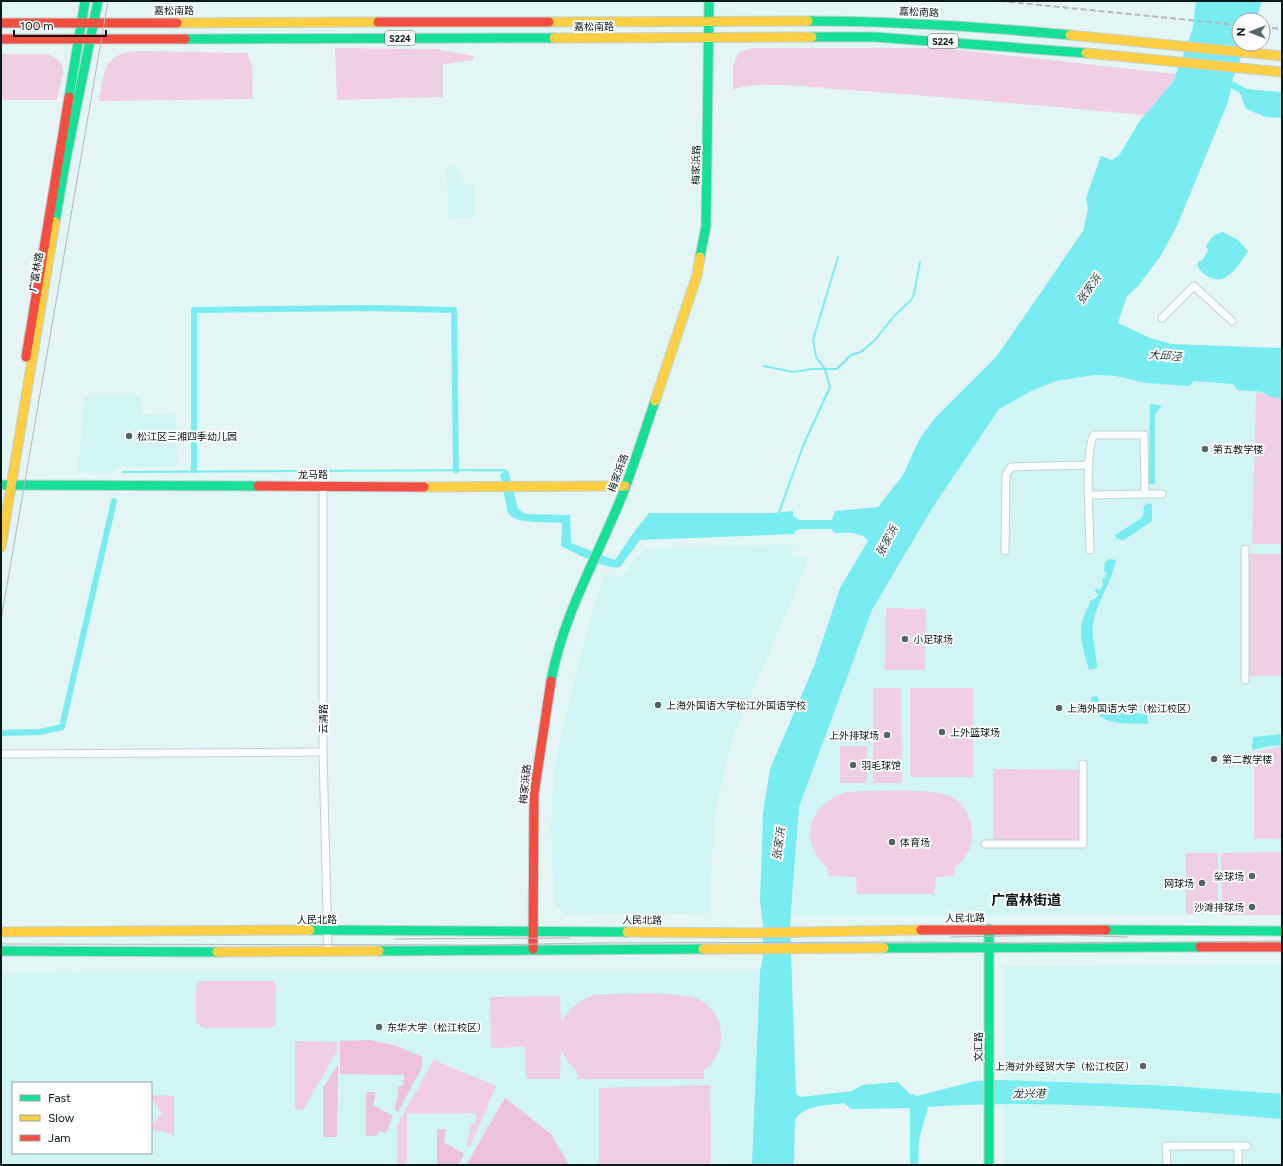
<svg xmlns="http://www.w3.org/2000/svg" width="1283" height="1166" font-family="Figtree,'Noto Sans SC',sans-serif">
	<style>
		.built { fill: #d1f4f5; fill-rule: evenodd }
		.green { fill: #f0cee6 }
		.forest { fill: #edc1df }
		.water { fill: #78ecf1 }
		.lines { fill: none; stroke-linecap: round; stroke-linejoin: round }
		.stream { stroke: #78ecf1; stroke-width: 2 }
		.canal { stroke: #78ecf1; stroke-width: 6 }
		.street-casing { stroke: #c2d1d2; stroke-width: 9 }
		.fast-casing { stroke: #c2d1d2; stroke-width: 11 }
		.slow-casing { stroke: #c2d1d2; stroke-width: 11 }
		.jam-casing { stroke: #c2d1d2; stroke-width: 11 }
		.street { stroke: #fbfefe; stroke-width: 7 }
		.fast { stroke: #16e098; stroke-width: 9 }
		.slow { stroke: #ffcf43; stroke-width: 9 }
		.jam { stroke: #f24e42; stroke-width: 9 }
		.tram { stroke: #b4b8b9; stroke-width: 1 }
		.rail { stroke: #b4b8b9; stroke-width: 2; stroke-dasharray: 6 3; stroke-linecap: butt }
		.poi-dot { fill: #556566; stroke: #fff; stroke-width: 1.5 }
		.labels { text-anchor: middle; dominant-baseline: central; stroke-width: 4; stroke-linejoin: round; paint-order: stroke }
		.shield { fill: #fff; stroke: #525d5d; stroke-width: 1 }
		.shield-label { font-size: 9px; font-weight: bold; fill: #081718 }
		.street-label { font-size: 10px; fill: #081718; stroke: #fff }
		.poi-label { font-size: 10px; fill: #081718; stroke: #fff; text-anchor: start }
		.water-label { font-size: 11px; font-style: italic; fill: #1e3738; stroke: #fff }
		.district-label { font-size: 14px; font-weight: bold; fill: #081718; stroke: #fff }
	</style>
	<rect width="100%" height="100%" fill="#e4f5f6"/>
	<g class="built">
		<polygon points="454,165 465,183 474,188 474,218 448,219 447,166"/>
		<polygon points="1094,375 1116,376 1147,383 1189,386 1194,381 1233,384 1237,390 1264,392 1282,398 1282,915 792,916 799,807 872,610 931,510 999,409 1033,390 1056,381"/>
		<polygon points="85,395 140,395 141,415 176,413 177,467 118,467 113,473 78,472"/>
		<polygon points="793,544 792,556 810,557 733,736 715,812 710,888 710,913 564,915 554,902 551,828 554,774 561,737 576,674 597,596 605,574 621,577 644,549"/>
		<polygon points="1282,964 1282,1165 1004,1165 1004,966"/>
		<path d="M760 971 752 1165H1V972ZM13 1083H151V1153H13Z"/>
	</g>
	<g class="green">
		<polygon points="335,48 435,49 473,56 473,60 443,64 443,97 337,100"/>
		<path d="M752 48H940L1176 74 1173 82 1145 115C1046 106 947 97 848 90 816 88 762 79 733 90V66L739 52Z"/>
		<path d="M136 51 248 53 252 67 253 99 99 101C104 74 102 54 136 51Z"/>
		<polygon points="1,54 48,54 57,59 62,65 63,73 57,100 1,100"/>
		<path d="M1256 392C1266 393 1272 397 1282 398V544H1252Z"/>
		<polygon points="1249,554 1282,554 1282,676 1248,676"/>
		<polygon points="886,608 926,609 925,670 885,670"/>
		<polygon points="873,688 901,688 902,783 873,783"/>
		<rect x="910" y="688" width="63" height="89"/>
		<rect x="840" y="746" width="27" height="37"/>
		<polygon points="1282,747 1282,838 1254,839 1254,752"/>
		<polygon points="993,769 1082,770 1081,840 993,840"/>
		<path d="M846 792C873 791 922 788 947 795 961 799 971 816 972 830 974 845 967 859 955 867V876L936 877 934 894H857L856 877 828 876V868C797 841 809 804 846 792Z"/>
		<polygon points="1282,852 1282,915 1222,915 1221,853"/>
		<polygon points="1186,853 1218,853 1218,913 1186,914"/>
		<polygon points="200,981 273,981 276,986 276,1025 271,1028 204,1028 196,1023 196,986"/>
		<path d="M594 995C621 994 670 991 695 998 710 1002 720 1018 721 1033 722 1048 716 1061 704 1070V1079H577V1071L567 1061 561 1049 560 1079H526L525 1047 491 1048 490 997 560 996 561 1024C568 1009 578 1001 594 995Z"/>
		<polygon points="295,1041 337,1042 337,1051 303,1110 295,1109"/>
		<polygon points="434,1060 496,1086 470,1147 466,1145 470,1132 470,1124 475,1124 476,1113 407,1114 407,1165 397,1165 397,1125"/>
		<polygon points="710,1085 711,1165 599,1165 599,1088"/>
		<polygon points="151,1095 174,1096 174,1137 164,1131 156,1131 151,1127 162,1113 154,1102 151,1103"/>
	</g>
	<g class="forest">
		<polygon points="369,1040 397,1046 422,1057 422,1067 398,1112 394,1109 398,1096 398,1086 403,1085 404,1075 340,1074 340,1041"/>
		<polygon points="338,1064 337,1137 323,1137 323,1088"/>
		<polygon points="366,1092 375,1092 373,1105 393,1116 386,1133 379,1131 376,1136 366,1136"/>
		<polygon points="505,1098 551,1134 569,1165 466,1165"/>
		<polygon points="437,1129 446,1129 444,1142 464,1154 458,1165 437,1165"/>
	</g>
	<g class="water">
		<path d="M1196 1H1262L1256 20H1239V44H1246L1232 81 1247 89 1282 92V118L1266 117 1246 109 1240 93 1231 88 1228 102 1177 226 1160 257 1138 286 1127 296 1118 323 1150 338 1172 344 1282 348V398L1271 397 1263 392 1237 390 1233 384 1194 381 1189 386 1146 383 1116 376 1094 375 1056 381 1033 390 999 409 931 510 872 610 799 807 790 925 796 1094 801 1097 852 1091 862 1085 898 1082 913 1097 975 1081 1001 1080 1174 1086 1282 1094V1119C1164 1109 1046 1099 928 1107L919 1140 918 1165H914L913 1108 851 1109 844 1103C826 1106 805 1104 795 1120L794 1165H752L760 971 763 957V925L760 901 763 813 770 769 814 666 840 588 868 541C862 531 845 533 835 533L831 529H800L795 531 794 534 640 540 620 567C607 571 574 552 561 546L562 523C550 522 511 524 508 512 505 500 503 487 500 474L508 470 518 509 525 514 570 515 571 543 615 560 634 532 649 513H773L793 511V516L800 520H832L835 511 878 507 903 475 920 438 936 417 997 356 1083 231 1088 209 1086 198 1101 156 1112 160 1120 154 1139 122 1173 82 1193 28Z"/>
		<path d="M1223 232 1238 240 1248 251C1240 263 1228 285 1211 278 1205 276 1200 271 1197 265L1200 260 1202 261 1208 250 1206 247C1210 239 1214 234 1223 232Z"/>
		<polygon points="1150,404 1162,406 1155,414 1155,484 1149,484"/>
		<polygon points="1149,503 1152,505 1152,521 1124,540 1117,539 1115,535 1139,520 1143,516 1144,506"/>
		<path d="M1110 559 1116 560C1112 580 1101 596 1095 615 1089 632 1097 652 1097 668L1089 670C1085 655 1078 635 1083 619 1085 612 1089 608 1090 601L1095 599 1098 595 1095 591 1097 588 1099 591 1103 586 1102 579H1104L1107 573 1104 571 1105 562Z"/>
		<path d="M1097 696 1100 704 1108 712 1147 714 1148 724C1126 723 1091 727 1091 697Z"/>
		<polygon points="1282,734 1282,745 1269,746 1252,750 1253,737"/>
	</g>
	<g class="lines">
		<g class="stream">
			<polyline points="764,366 793,372 811,369 837,369 851,355 861,352 876,339 894,316 911,300 914,294 920,262"/>
			<polyline points="123,472 505,470 506,473"/>
			<polyline points="778,515 803,446 830,387 825,369 816,357 813,340 838,257"/>
		</g>
		<g class="canal">
			<polyline points="194,470 194,310 369,308 454,310 456,470"/>
			<polyline points="1,733 40,732 62,727 114,501"/>
			<polyline points="913,1165 913,1097"/>
		</g>
		<defs>
			<g id="street">
				<polyline points="1162,318 1194,286 1232,321"/>
				<polyline points="323,485 323,752 328,952"/>
				<polyline points="1145,494 1162,494"/>
				<path d="M1090 495 1145 494 1144 435H1094C1084 450 1090 528 1090 550"/>
				<polyline points="1245,549 1245,680"/>
				<polyline points="1005,551 1006,475 1011,467 1089,465"/>
				<polyline points="1,754 323,752"/>
				<polyline points="985,844 1083,844 1083,764"/>
				<polyline points="1238,1146 1238,1165"/>
				<polyline points="1167,1165 1166,1146 1247,1146"/>
			</g>
			<g id="fast">
				<path d="M808 21C896 21 983 27 1070 35"/>
				<polyline points="812,37 875,37 1086,53"/>
				<polyline points="185,39 554,38"/>
				<polyline points="69,97 85,1"/>
				<polyline points="55,222 66,159 98,1"/>
				<polyline points="700,257 706,226 709,1"/>
				<polyline points="1,485 258,486"/>
				<path d="M551 681C563 615 597 558 622 496 634 465 644 433 655 401"/>
				<polyline points="989,929 989,1165"/>
				<polyline points="310,930 627,932"/>
				<polyline points="1106,930 1282,931"/>
				<polyline points="884,948 1200,947"/>
				<polyline points="1,951 217,952"/>
				<polyline points="379,951 703,949"/>
			</g>
			<g id="slow">
				<polyline points="549,22 808,21"/>
				<polyline points="177,23 378,22"/>
				<polyline points="1070,35 1282,56"/>
				<polyline points="554,38 812,37"/>
				<polyline points="1086,53 1282,72"/>
				<polyline points="655,401 697,275 700,257"/>
				<polyline points="424,487 625,486"/>
				<polyline points="1,547 55,222"/>
				<polyline points="1,932 310,930"/>
				<polyline points="627,932 755,933 921,930"/>
				<polyline points="703,949 884,948"/>
				<polyline points="217,952 379,951"/>
			</g>
			<g id="jam">
				<polyline points="378,22 549,22"/>
				<polyline points="1,23 177,23"/>
				<polyline points="1,39 185,39"/>
				<polyline points="26,357 69,97"/>
				<polyline points="258,486 424,487"/>
				<polyline points="921,930 1106,930"/>
				<polyline points="1200,947 1282,947"/>
				<polyline points="533,949 534,794 551,681"/>
			</g>
		</defs>
		<use href="#street" class="street-casing"/>
		<use href="#fast" class="fast-casing"/>
		<use href="#slow" class="slow-casing"/>
		<use href="#jam" class="jam-casing"/>
		<use href="#street" class="street"/>
		<use href="#fast" class="fast"/>
		<use href="#slow" class="slow"/>
		<use href="#jam" class="jam"/>
		<g class="tram">
			<polyline points="1,620 108,1"/>
			<polyline points="951,937 1066,935 1127,937"/>
			<polyline points="395,939 569,938"/>
			<polyline points="1,944 486,945 596,943 928,942 1041,944 1282,941"/>
		</g>
		<g class="rail">
			<polyline points="1000,1 1239,25"/>
			<polyline points="1263,27 1282,29"/>
		</g>
	</g>
	<g class="poi-dot">
		<circle cx="129" cy="436" r="4"/>
		<circle cx="1205" cy="449" r="4"/>
		<circle cx="905" cy="639" r="4"/>
		<circle cx="658" cy="705" r="4"/>
		<circle cx="1059" cy="708" r="4"/>
		<circle cx="942" cy="732" r="4"/>
		<circle cx="887" cy="735" r="4"/>
		<circle cx="1214" cy="759" r="4"/>
		<circle cx="853" cy="765" r="4"/>
		<circle cx="892" cy="842" r="4"/>
		<circle cx="1252" cy="876" r="4"/>
		<circle cx="1202" cy="883" r="4"/>
		<circle cx="1252" cy="907" r="4"/>
		<circle cx="379" cy="1027" r="4"/>
		<circle cx="1143" cy="1066" r="4"/>
	</g>
	<g class="labels">
		<g class="shield">
			<rect x="385" y="31" width="30" height="14" rx="3"/>
			<rect x="928" y="34" width="30" height="14" rx="3"/>
		</g>
		<g class="shield-label">
			<text x="400" y="38">S224</text>
			<text x="943" y="41">S224</text>
		</g>
		<g class="street-label">
			<text x="174" y="10">嘉松南路</text>
			<text transform="translate(919 12) rotate(3)">嘉松南路</text>
			<text x="594" y="26">嘉松南路</text>
			<text transform="translate(696 165) rotate(-89)">梅家浜路</text>
			<text transform="translate(36 272) rotate(-80)">广富林路</text>
			<text transform="translate(618 473) rotate(-70)">梅家浜路</text>
			<text x="313" y="474">龙马路</text>
			<text transform="translate(323 719) rotate(-90)">云清路</text>
			<text transform="translate(525 784) rotate(-84)">梅家浜路</text>
			<text transform="translate(965 918) rotate(-1)">人民北路</text>
			<text x="317" y="919">人民北路</text>
			<text transform="translate(642 920) rotate(1)">人民北路</text>
			<text transform="translate(978 1047) rotate(-90)">文汇路</text>
		</g>
		<g class="poi-label">
			<text x="137" y="436">松江区三湘四季幼儿园</text>
			<text x="1213" y="449">第五教学楼</text>
			<text x="913" y="639">小足球场</text>
			<text x="666" y="705">上海外国语大学松江外国语学校</text>
			<text x="1067" y="708">上海外国语大学（松江校区）</text>
			<text x="950" y="732">上外篮球场</text>
			<text x="879" y="735" text-anchor="end">上外排球场</text>
			<text x="1222" y="759">第二教学楼</text>
			<text x="861" y="765">羽毛球馆</text>
			<text x="900" y="842">体育场</text>
			<text x="1244" y="876" text-anchor="end">垒球场</text>
			<text x="1194" y="883" text-anchor="end">网球场</text>
			<text x="1244" y="907" text-anchor="end">沙滩排球场</text>
			<text x="387" y="1027">东华大学（松江校区）</text>
			<text x="1135" y="1066" text-anchor="end">上海对外经贸大学（松江校区）</text>
		</g>
		<g class="water-label">
			<text transform="translate(1089 289) rotate(-54)">张家浜</text>
			<text transform="translate(1165 356) rotate(4)">大邱泾</text>
			<text transform="translate(887 541) rotate(-62)">张家浜</text>
			<text transform="translate(779 844) rotate(-82)">张家浜</text>
			<text transform="translate(1029 1094) rotate(-1)">龙兴港</text>
		</g>
		<g class="district-label">
			<text x="1026" y="900">广富林街道</text>
		</g>
	</g>
	<rect width="1283" height="1166" fill="none" stroke="#081718" stroke-width="4"/>
	<rect x="12" y="1082" width="140" height="72" fill="#ffffff" stroke="#9ca2a3"/>
	<rect x="20" y="1095" width="20" height="6" fill="#16e098" stroke="#9ca2a3"/>
	<text x="48" y="1102" font-size="12" fill="#081718">Fast</text>
	<rect x="20" y="1115" width="20" height="6" fill="#ffcf43" stroke="#9ca2a3"/>
	<text x="48" y="1122" font-size="12" fill="#081718">Slow</text>
	<rect x="20" y="1135" width="20" height="6" fill="#f24e42" stroke="#9ca2a3"/>
	<text x="48" y="1142" font-size="12" fill="#081718">Jam</text>
	<g transform="translate(1251 32) rotate(270)"><circle r="19" fill="#ffffff" stroke="#9ca2a3"/>
	<path d="M0-3L7 15L0 10L-7 15Z" fill="#556566"/>
	<text y="-6" font-size="11" font-weight="bold" text-anchor="middle" fill="#081718">N</text>
	</g>
	<path d="M14 30v6h92v-6" fill="none" stroke="#081718" stroke-width="2"/>
	<text x="20" y="30" font-size="12" fill="#081718" stroke="#ffffff" stroke-width="3" paint-order="stroke">100 m</text>
</svg>
